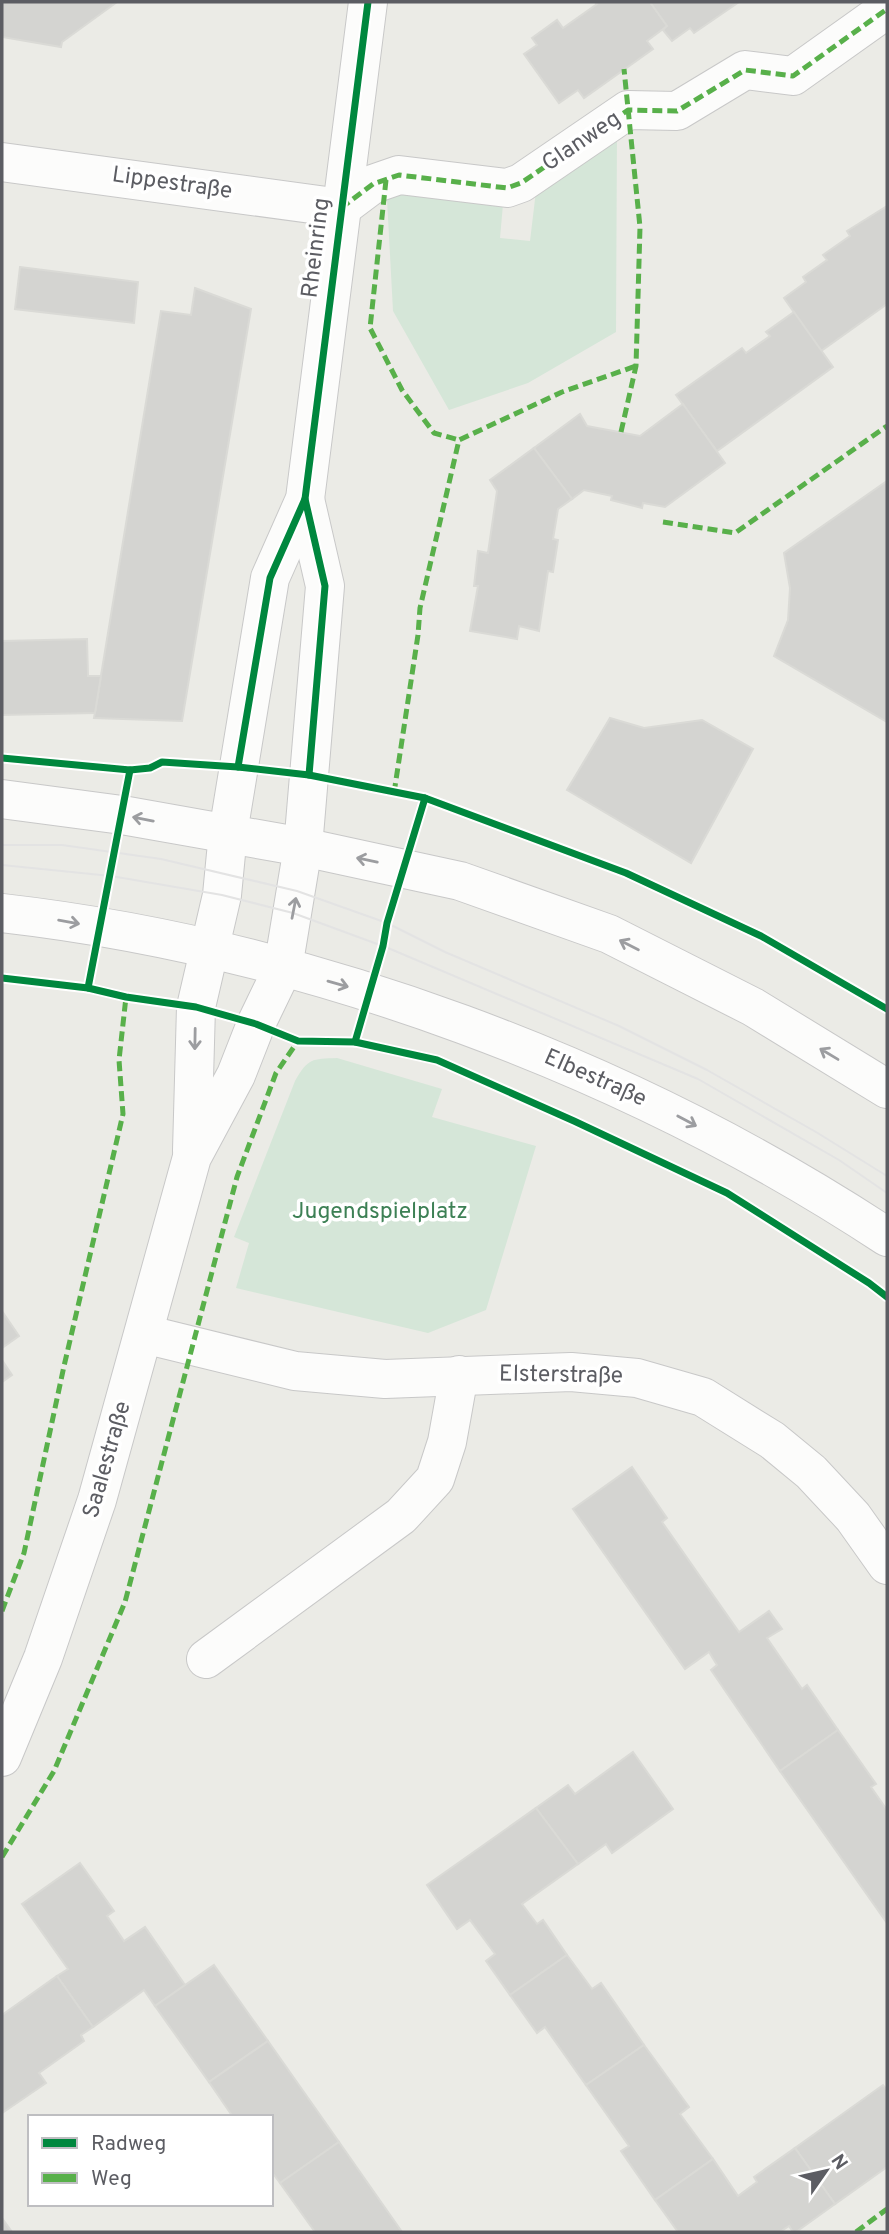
<svg xmlns="http://www.w3.org/2000/svg" width="889" height="2234" font-family="Overpass,sans-serif">
	<style>
		.green { fill: #d5e6d8 }
		.building { fill: #d4d4d1; stroke: #dadad6; stroke-width: 2 }
		.lines { fill: none; stroke-linecap: round; stroke-linejoin: round }
		.minor-casing { stroke: #c8c8c8; stroke-width: 40 }
		.minor { stroke: #fcfcfb; stroke-width: 38 }
		.tram { stroke: #e3e3e3; stroke-width: 2 }
		.quiet { stroke: #58b04a; stroke-width: 5; stroke-dasharray: 10 5; stroke-linecap: butt }
		.cycleway-casing { stroke: #fff; stroke-width: 11 }
		.cycleway { stroke: #00873e; stroke-width: 7 }
		.oneway { stroke: #9c9da0 }
		.labels { text-anchor: middle; dominant-baseline: central; stroke-width: 7; stroke-linejoin: round; paint-order: stroke }
		.street-label { font-size: 23px; fill: #5c5d63; stroke: #fff }
		.park-label { font-size: 23px; fill: #3d8055; stroke: #fff }
	</style>
	<rect width="100%" height="100%" fill="#ebebe6"/>
	<g class="green">
		<polygon points="617,132 616,332 528,383 449,410 393,311 386,180 504,193 500,238 530,241 536,191"/>
		<path d="M337 1058 442 1089 432 1117 536 1146 486 1310 428 1333 236 1288 249 1243 234 1237 295 1081C308 1058 312 1059 337 1058Z"/>
	</g>
	<g class="building">
		<polygon points="2,2 117,2 62,42 61,47 2,37"/>
		<polygon points="595,2 650,2 667,26 647,41 653,49 584,98 578,90 559,103 524,54 537,45 532,38 557,20 563,28 597,4"/>
		<polygon points="650,2 739,2 694,33 690,28 672,41 663,30 667,26"/>
		<polygon points="887,206 887,304 821,351 784,298 806,282 803,277 827,260 823,255 850,236 847,231"/>
		<polygon points="20,267 138,282 134,323 15,309"/>
		<polygon points="195,288 251,309 182,721 94,718 161,311 191,315"/>
		<polygon points="794,312 833,367 717,451 676,395 742,348 746,353 770,336 766,332"/>
		<polygon points="683,404 725,463 665,507 643,503 642,508 611,500 612,496 584,490 572,499 534,448 580,414 587,426 640,436"/>
		<polygon points="534,448 572,499 558,509 553,539 558,540 553,572 548,571 539,631 519,626 517,639 470,631 478,586 474,586 478,551 488,553 497,491 490,480"/>
		<polygon points="887,481 887,722 774,656 788,620 790,588 784,553"/>
		<polygon points="87,639 88,676 101,676 95,713 2,715 2,641"/>
		<polygon points="610,718 644,728 702,720 753,749 691,863 567,790"/>
		<polygon points="2,1311 19,1336 2,1348"/>
		<polygon points="2,1360 12,1375 2,1382"/>
		<polygon points="632,1467 667,1518 662,1522 739,1632 769,1611 782,1629 767,1638 802,1689 807,1685 838,1730 780,1771 711,1670 717,1665 709,1652 685,1669 573,1509"/>
		<polygon points="838,1730 876,1784 871,1787 887,1810 887,1923 780,1771"/>
		<polygon points="633,1752 673,1809 612,1853 606,1844 578,1864 536,1808 568,1785 575,1794"/>
		<polygon points="536,1808 578,1864 522,1904 537,1924 543,1920 567,1955 510,1995 486,1961 495,1954 470,1920 457,1929 427,1885"/>
		<polygon points="80,1863 114,1911 107,1916 124,1941 145,1927 185,1985 155,2006 144,1990 93,2027 57,1976 68,1969 22,1904"/>
		<polygon points="567,1955 592,1989 601,1983 644,2045 586,2085 545,2027 537,2033 510,1995"/>
		<polygon points="214,1965 268,2041 209,2082 155,2006"/>
		<polygon points="57,1976 93,2027 81,2035 84,2041 39,2073 46,2083 2,2113 2,2015"/>
		<polygon points="268,2041 339,2142 280,2183 271,2171 271,2117 233,2117 209,2082"/>
		<polygon points="644,2045 689,2107 680,2114 713,2159 655,2200 621,2151 629,2146 586,2085"/>
		<polygon points="883,2085 887,2090 887,2167 835,2204 795,2148"/>
		<polygon points="339,2142 402,2232 315,2232 280,2183"/>
		<polygon points="795,2148 835,2204 796,2232 793,2232 789,2226 780,2232 678,2232 655,2200 713,2159 738,2196 757,2182 754,2177"/>
		<polygon points="2,2218 12,2232 2,2232"/>
	</g>
	<g class="lines">
		<defs>
			<g id="minor">
				<polyline points="2,162 341,208 373,184 399,175 507,188 521,183 628,110 677,111 745,70 793,76 887,9"/>
				<polyline points="2,799 122,815 303,847 460,881 609,934 753,1007 887,1089"/>
				<path d="M2 913C309 948 629 1067 887 1237"/>
				<polyline points="192,1151 196,1007 222,895 228,833 270,578 305,499 368,2"/>
				<polyline points="144,1334 295,1371 385,1379 571,1372 637,1378 703,1397 772,1440 811,1472 853,1517 887,1565"/>
				<polyline points="206,1659 401,1516 435,1479 447,1442 459,1375"/>
				<polyline points="2,1757 43,1658 97,1500 192,1157 236,1075 256,1024 283,968 303,847 325,586 305,499"/>
			</g>
		</defs>
		<use href="#minor" class="minor-casing"/>
		<use href="#minor" class="minor"/>
		<g class="tram">
			<polyline points="2,845 62,845 161,859 297,891 387,923 445,952 619,1026 707,1070 816,1132 887,1176"/>
			<polyline points="2,865 111,876 222,895 293,913 388,948 698,1079 839,1160 887,1193"/>
		</g>
		<g class="quiet">
			<polyline points="386,180 370,328 402,390 434,433 459,440"/>
			<polyline points="341,208 373,184 399,175 507,188 521,183 628,110 677,111 745,70 793,76 887,9"/>
			<polyline points="621,432 636,366 640,227 624,69"/>
			<polyline points="663,522 735,533 887,426"/>
			<polyline points="394,793 418,635 420,608 459,440 562,392 636,366"/>
			<polyline points="2,1611 24,1553 64,1366 123,1114 119,1060 126,997"/>
			<polyline points="2,1857 54,1771 125,1602 237,1177 276,1073 298,1041"/>
			<polyline points="856,2232 887,2209"/>
		</g>
		<defs>
			<g id="cycleway">
				<polyline points="305,499 325,586 309,775"/>
				<polyline points="2,758 130,770 150,768 162,762 238,767 309,775 425,798 626,873 761,936 887,1009"/>
				<polyline points="238,767 270,578 305,499 368,2"/>
				<polyline points="2,978 88,988 126,997 196,1007 256,1024 298,1041 355,1042 437,1060 574,1121 727,1193 869,1283 887,1297"/>
				<polyline points="88,988 130,770"/>
				<polyline points="355,1042 383,946 387,923 425,798"/>
			</g>
		</defs>
		<use href="#cycleway" class="cycleway-casing"/>
		<use href="#cycleway" class="cycleway"/>
	</g>
	<defs><path id="oneway-shaft" d="M-6 0H5M1.5-3L5.5 0L1.5 3" fill="none" stroke-width="1.6" stroke-linecap="round" stroke-linejoin="round" transform="scale(1.75)"/></defs>
	<g class="oneway">
		<use href="#oneway-shaft" transform="translate(143 819) rotate(-169)"/>
		<use href="#oneway-shaft" transform="translate(367 860) rotate(-168)"/>
		<use href="#oneway-shaft" transform="translate(294 908) rotate(-79)"/>
		<use href="#oneway-shaft" transform="translate(69 922) rotate(10)"/>
		<use href="#oneway-shaft" transform="translate(629 945) rotate(-153)"/>
		<use href="#oneway-shaft" transform="translate(338 984) rotate(16)"/>
		<use href="#oneway-shaft" transform="translate(195 1039) rotate(91)"/>
		<use href="#oneway-shaft" transform="translate(829 1054) rotate(-149)"/>
		<use href="#oneway-shaft" transform="translate(687 1121) rotate(28)"/>
	</g>
	<g class="labels">
		<g class="street-label">
			<text transform="translate(582 142) rotate(-34)">Glanweg</text>
			<text transform="translate(172 184) rotate(8)">Lippestraße</text>
			<text transform="translate(317 248) rotate(-83)">Rheinring</text>
			<text transform="translate(595 1079) rotate(24)">Elbestraße</text>
			<text transform="translate(561 1376) rotate(1)">Elsterstraße</text>
			<text transform="translate(108 1460) rotate(-74)">Saalestraße</text>
		</g>
		<g class="park-label">
			<text x="380" y="1212">Jugendspielplatz</text>
		</g>
	</g>
	<rect width="889" height="2234" fill="none" stroke="#5c5d63" stroke-width="7"/>
	<rect x="28" y="2115" width="245" height="91" fill="#ffffff" stroke="#bebec1" stroke-width="2"/>
	<rect x="42" y="2138" width="35" height="10" fill="#00873e" stroke="#bebec1" stroke-width="2"/>
	<text x="91" y="2150" font-size="21" fill="#5c5d63">Radweg</text>
	<rect x="42" y="2173" width="35" height="10" fill="#58b04a" stroke="#bebec1" stroke-width="2"/>
	<text x="91" y="2185" font-size="21" fill="#5c5d63">Weg</text>
	<g transform="translate(826 2171) rotate(56)" stroke="#ffffff" stroke-width="5" paint-order="stroke">
	<path d="M0-5L12 26L0 18L-12 26Z" fill="#5c5d63"/>
	<text y="-10" font-size="19" font-weight="bold" text-anchor="middle" fill="#5c5d63">N</text>
	</g>
</svg>
